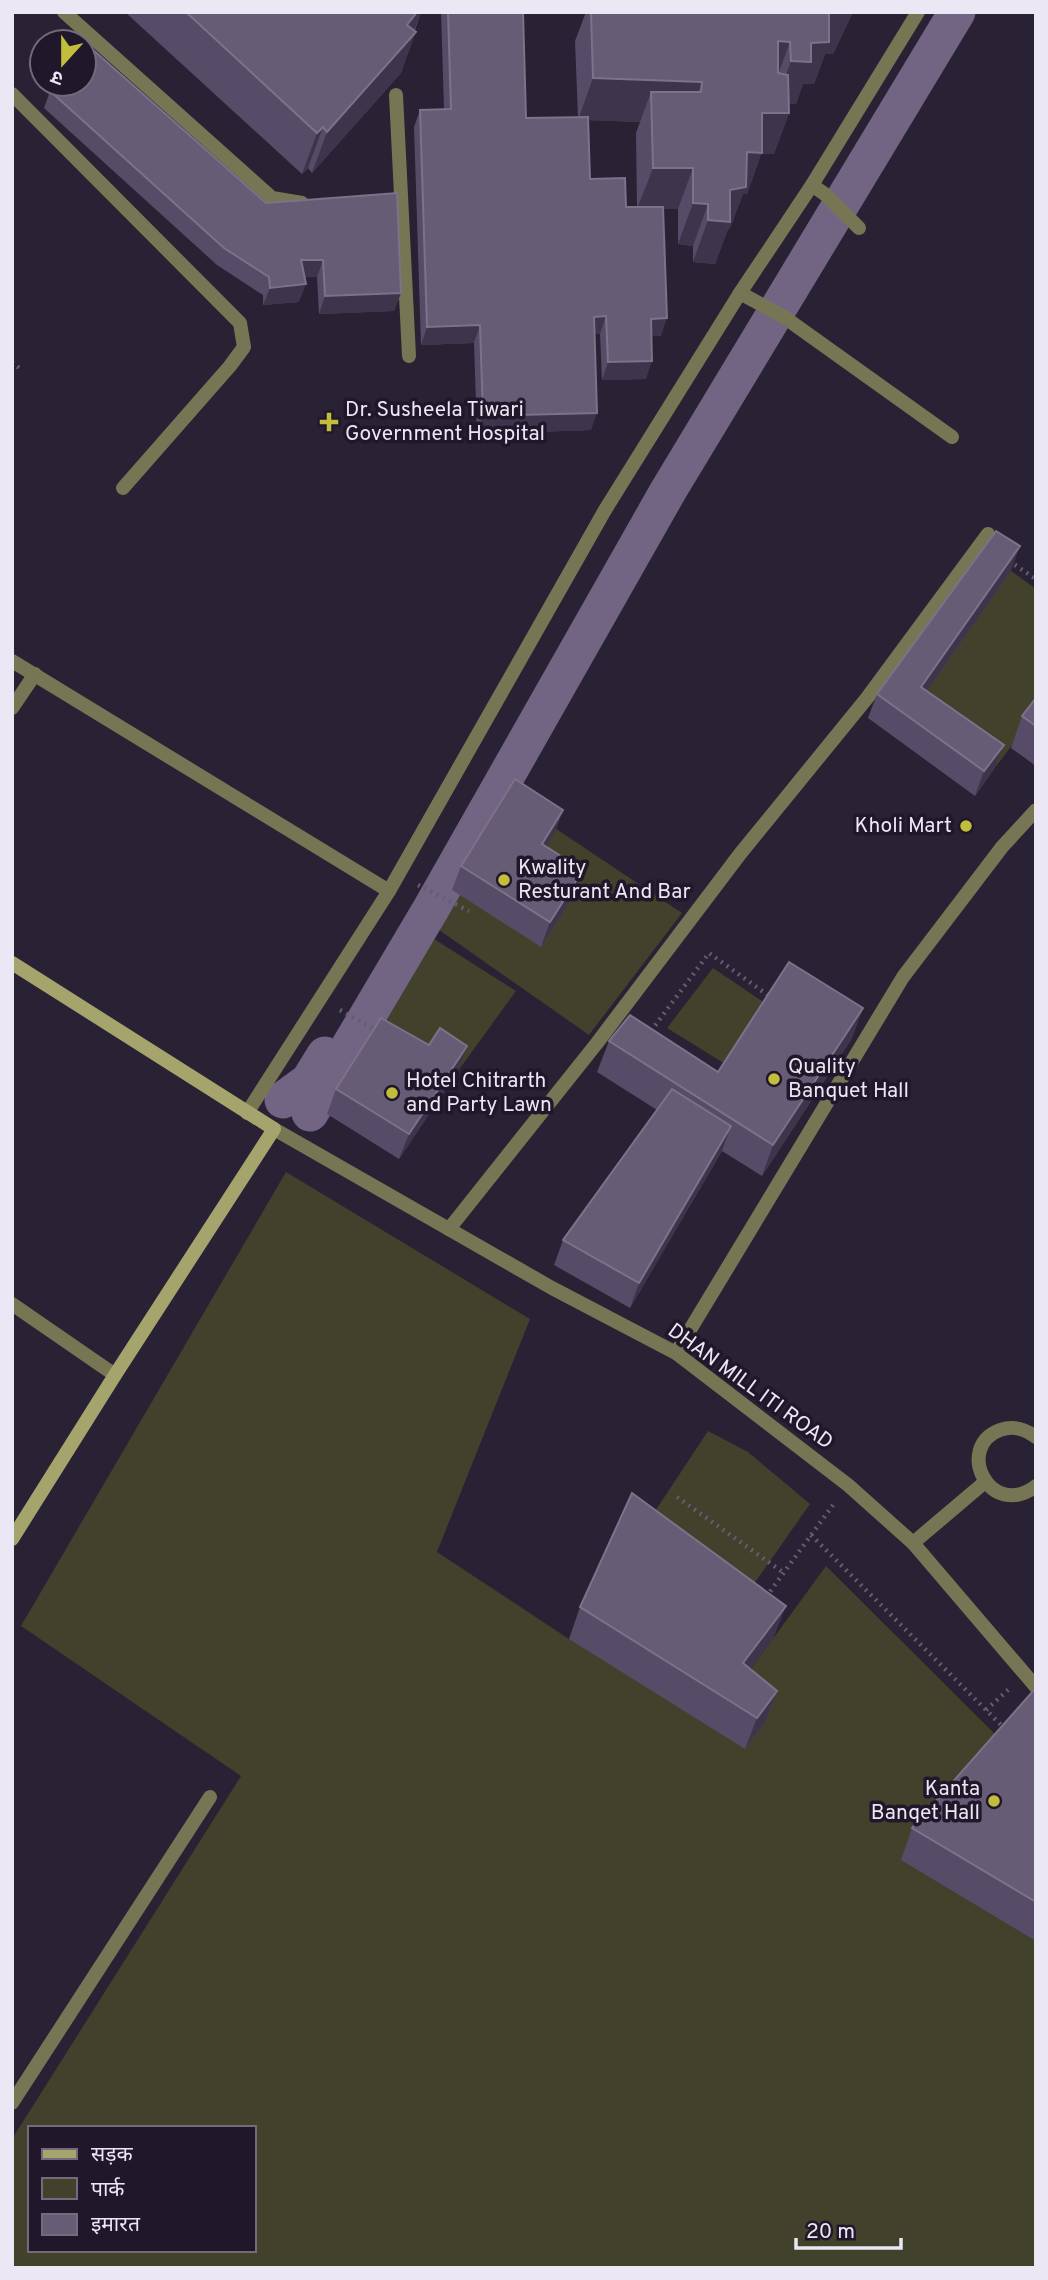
<svg xmlns="http://www.w3.org/2000/svg" width="1048" height="2280" font-family="Overpass,'Noto Sans Devanagari',sans-serif">
	<style>
		.green { fill: #41412c; fill-rule: evenodd }
		.lines { fill: none; stroke-linecap: round; stroke-linejoin: round }
		.canal { stroke: #716583; stroke-width: 37 }
		.path { stroke: #645d6e; stroke-width: 4.5; stroke-dasharray: 2 5; stroke-linecap: butt }
		.service { stroke: #777654; stroke-width: 14 }
		.minor { stroke: #777654; stroke-width: 14 }
		.tertiary { stroke: #777654; stroke-width: 14 }
		.secondary { stroke: #a6a46d; stroke-width: 14 }
		.wall { fill: #574c67; fill-rule: evenodd }
		.shaded-wall { fill: #3e344c }
		.building { fill: #675c76; stroke: #7c728a; stroke-width: 2 }
		.poi-dot { fill: #c3bd3e; stroke: #20182a; stroke-width: 2.5 }
		.labels { text-anchor: middle; dominant-baseline: central; stroke-width: 7; stroke-linejoin: round; paint-order: stroke }
		.poi-label { font-size: 21px; fill: #ece7f4; stroke: #20182a; text-anchor: start }
		.street-label { font-size: 21px; fill: #ece7f4; stroke: #20182a }
	</style>
	<rect width="100%" height="100%" fill="#292134"/>
	<g class="green">
		<polygon points="1011,571 1036,589 1036,714 994,769 912,712"/>
		<polygon points="510,798 682,913 589,1035 432,925"/>
		<polygon points="431,937 516,991 458,1071 379,1018"/>
		<polygon points="713,968 769,1006 730,1067 667,1028"/>
		<path d="M286 1172 530 1319 437 1552 569 1639 732 1695 826 1566 1003 1742 1036 1940V2268H12V2139L241 1776 21 1626ZM30 2128H254V2250H30Z"/>
		<polygon points="708,1431 748,1452 810,1504 737,1608 638,1537"/>
	</g>
	<g class="lines">
		<g class="canal">
			<polyline points="283,1100 309,1081 325,1055"/>
			<polyline points="310,1113 432,907 668,491 957,12"/>
		</g>
		<g class="path">
			<polyline points="12,362 19,368"/>
			<polyline points="1009,561 1036,579"/>
			<polyline points="418,885 469,911"/>
			<polyline points="340,1010 378,1031"/>
			<polyline points="651,1031 709,953 769,996"/>
			<polyline points="677,1497 784,1573"/>
			<polyline points="811,1535 1005,1729"/>
			<polyline points="766,1597 833,1505"/>
			<polyline points="986,1710 1009,1689"/>
		</g>
		<g class="service">
			<polyline points="64,12 272,198 302,203"/>
			<polyline points="12,94 240,323 244,347 230,366 123,488"/>
			<polyline points="396,95 409,356"/>
			<polyline points="12,708 35,674"/>
			<path d="M1036 1437C1025 1429 1014 1425 1000 1430 954 1447 990 1521 1036 1486"/>
			<polyline points="913,1543 985,1482"/>
			<polyline points="12,2103 210,1797"/>
		</g>
		<g class="minor">
			<polyline points="812,185 826,195 859,228"/>
			<polyline points="740,293 784,317 952,437"/>
			<polyline points="12,661 389,891"/>
			<polyline points="247,1113 389,891 605,510 740,293 812,185 918,12"/>
			<polyline points="449,1229 597,1043 740,854 867,698 988,534"/>
			<polyline points="12,1304 115,1375"/>
			<polyline points="676,1353 903,977 1002,847 1036,810"/>
		</g>
		<polyline class="tertiary" points="274,1129 552,1288 676,1353 848,1485 913,1543 1036,1687"/>
		<polyline class="secondary" points="12,963 274,1129 115,1375 12,1539"/>
	</g>
	<g class="wall">
		<polygon points="125,12 421,12 401,73 312,173 308,168 302,174"/>
		<path d="M441 12H523L526 118 578 117 575 41 586 12H853L833 54H825L814 84H803L796 104 789 103V113L774 154H761L747 194H743L730 228 728 229 715 264 693 262V246L678 244V209H663L661 336H651L646 379 602 380 600 334H595L591 430 477 434 474 343 421 345 414 127 420 110 444 109ZM589 120 640 122 636 133 637 207H626L590 179Z"/>
		<polygon points="50,91 266,203 401,293 394,311 319,314 317,277 304,277 299,302 263,305 263,295 217,265 44,108"/>
		<polygon points="1011,571 927,691 994,769 975,796 868,718 877,694"/>
		<polygon points="1036,698 1036,766 1011,748 1022,716"/>
		<polygon points="563,810 554,834 546,847 583,870 574,895 541,947 452,890 461,866"/>
		<polygon points="863,1008 851,1040 762,1176 722,1151 630,1308 554,1265 563,1240 657,1110 597,1072 609,1041 718,1072"/>
		<polygon points="458,1071 399,1159 327,1114 336,1089"/>
		<polygon points="580,1607 774,1637 750,1669 777,1691 765,1722 745,1749 569,1639"/>
		<polygon points="1036,1692 1036,1941 901,1860 912,1828"/>
	</g>
	<g class="shaded-wall">
		<polygon points="417,12 421,12 412,36 416,32 401,73 312,173 327,132"/>
		<polygon points="829,12 853,12 833,54 825,54 814,84 803,84 796,104 776,103 791,61 811,43"/>
		<polygon points="778,41 790,42 775,83"/>
		<polygon points="593,78 702,82 687,124 651,92 640,122 578,120"/>
		<polygon points="762,113 789,113 774,154 761,154 747,194 743,194 730,228 728,229 715,264 693,262 708,220 730,190"/>
		<polygon points="323,127 308,168 302,174 317,133"/>
		<polygon points="653,168 693,168 678,209 637,209"/>
		<polygon points="693,203 708,204 693,246 678,244"/>
		<polygon points="301,260 323,260 317,277 295,278"/>
		<polygon points="306,284 299,302 263,305 270,288"/>
		<polygon points="401,293 394,311 319,314 325,296"/>
		<polygon points="606,316 600,334 588,334 594,317"/>
		<polygon points="667,318 661,336 645,336 651,319"/>
		<polygon points="480,325 474,343 421,345 427,327"/>
		<polygon points="652,361 646,379 602,380 608,362"/>
		<polygon points="597,413 591,430 477,434 483,416"/>
		<polygon points="1020,546 1011,571 912,712 921,687"/>
		<polygon points="1004,745 994,769 975,796 984,771"/>
		<polygon points="563,810 554,834 533,869 542,844"/>
		<polygon points="583,870 574,895 541,947 550,922"/>
		<polygon points="863,1008 851,1040 762,1176 773,1145"/>
		<polygon points="467,1046 458,1071 399,1159 409,1134"/>
		<polygon points="731,1126 722,1151 630,1308 639,1283"/>
		<polygon points="786,1606 774,1637 732,1695 743,1663"/>
		<polygon points="777,1691 765,1722 745,1749 757,1718"/>
	</g>
	<g class="building">
		<polygon points="186,12 417,12 407,25 416,32 327,132 323,127 317,133"/>
		<polygon points="448,12 523,12 526,118 588,117 590,179 625,178 626,207 663,207 667,318 651,319 652,361 608,362 606,316 594,317 597,413 483,416 480,325 427,327 420,110 451,109"/>
		<polygon points="591,12 832,12 829,12 829,42 811,43 811,62 791,61 790,42 778,41 778,73 788,75 789,113 762,113 762,153 747,152 746,187 730,190 730,222 708,220 708,204 693,203 693,168 653,168 651,92 701,92 702,82 593,78"/>
		<polygon points="91,48 266,203 397,193 401,293 325,296 323,260 301,260 306,284 270,288 269,277 224,248 50,91 57,84 84,84 84,56"/>
		<polygon points="996,531 1020,546 921,687 1004,745 984,771 877,694"/>
		<polygon points="1036,698 1036,726 1022,716"/>
		<polygon points="515,779 563,810 542,844 583,870 550,922 461,866"/>
		<polygon points="789,962 863,1008 773,1145 609,1041 630,1015 718,1072"/>
		<polygon points="381,1018 429,1045 440,1028 467,1046 409,1134 336,1089"/>
		<polygon points="672,1089 731,1126 639,1283 563,1240"/>
		<polygon points="632,1493 786,1606 743,1663 777,1691 757,1718 580,1607"/>
		<polygon points="1034,1690 1036,1692 1036,1902 912,1828"/>
	</g>
	<g class="poi-dot">
		<path d="M325.5 411.5h7v7h7v7h-7v7h-7v-7h-7v-7h7z"/>
		<circle cx="966" cy="826" r="7"/>
		<circle cx="504" cy="880" r="7"/>
		<circle cx="774" cy="1079" r="7"/>
		<circle cx="392" cy="1093" r="7"/>
		<circle cx="994" cy="1801" r="7"/>
	</g>
	<g class="labels">
		<g class="poi-label">
			<text x="345" y="410">Dr. Susheela Tiwari<tspan x="345" dy="24">Government Hospital</tspan></text>
			<text x="952" y="826" text-anchor="end">Kholi Mart</text>
			<text x="518" y="868">Kwality<tspan x="518" dy="24">Resturant And Bar</tspan></text>
			<text x="788" y="1067">Quality<tspan x="788" dy="24">Banquet Hall</tspan></text>
			<text x="406" y="1081">Hotel Chitrarth<tspan x="406" dy="24">and Party Lawn</tspan></text>
			<text x="980" y="1789" text-anchor="end">Kanta<tspan x="980" dy="24">Banqet Hall</tspan></text>
		</g>
		<g class="street-label">
			<text transform="translate(750 1387) rotate(36)">DHAN MILL ITI ROAD</text>
		</g>
	</g>
	<rect width="1048" height="2280" fill="none" stroke="#ece7f4" stroke-width="28"/>
	<rect x="28" y="2126" width="228" height="126" fill="#20182a" stroke="#726b7b" stroke-width="2"/>
	<rect x="42" y="2149" width="35" height="10" fill="#a6a46d" stroke="#726b7b" stroke-width="2"/>
	<text x="91" y="2161" font-size="21" fill="#ece7f4">सड़क</text>
	<rect x="42" y="2178" width="35" height="21" fill="#41412c" stroke="#726b7b" stroke-width="2"/>
	<text x="91" y="2196" font-size="21" fill="#ece7f4">पार्क</text>
	<rect x="42" y="2214" width="35" height="21" fill="#675c76" stroke="#726b7b" stroke-width="2"/>
	<text x="91" y="2231" font-size="21" fill="#ece7f4">इमारत</text>
	<g transform="translate(63 63) rotate(201)"><circle r="33" fill="#20182a" stroke="#726b7b" stroke-width="2"/>
	<path d="M0-5L12 26L0 18L-12 26Z" fill="#c3bd3e"/>
	<text y="-10" font-size="19" font-weight="bold" text-anchor="middle" fill="#ece7f4">उ</text>
	</g>
	<path d="M796 2238v10h105v-10" fill="none" stroke="#ece7f4" stroke-width="3.5"/>
	<text x="806" y="2238" font-size="21" fill="#ece7f4" stroke="#20182a" stroke-width="5" paint-order="stroke">20 m</text>
</svg>
